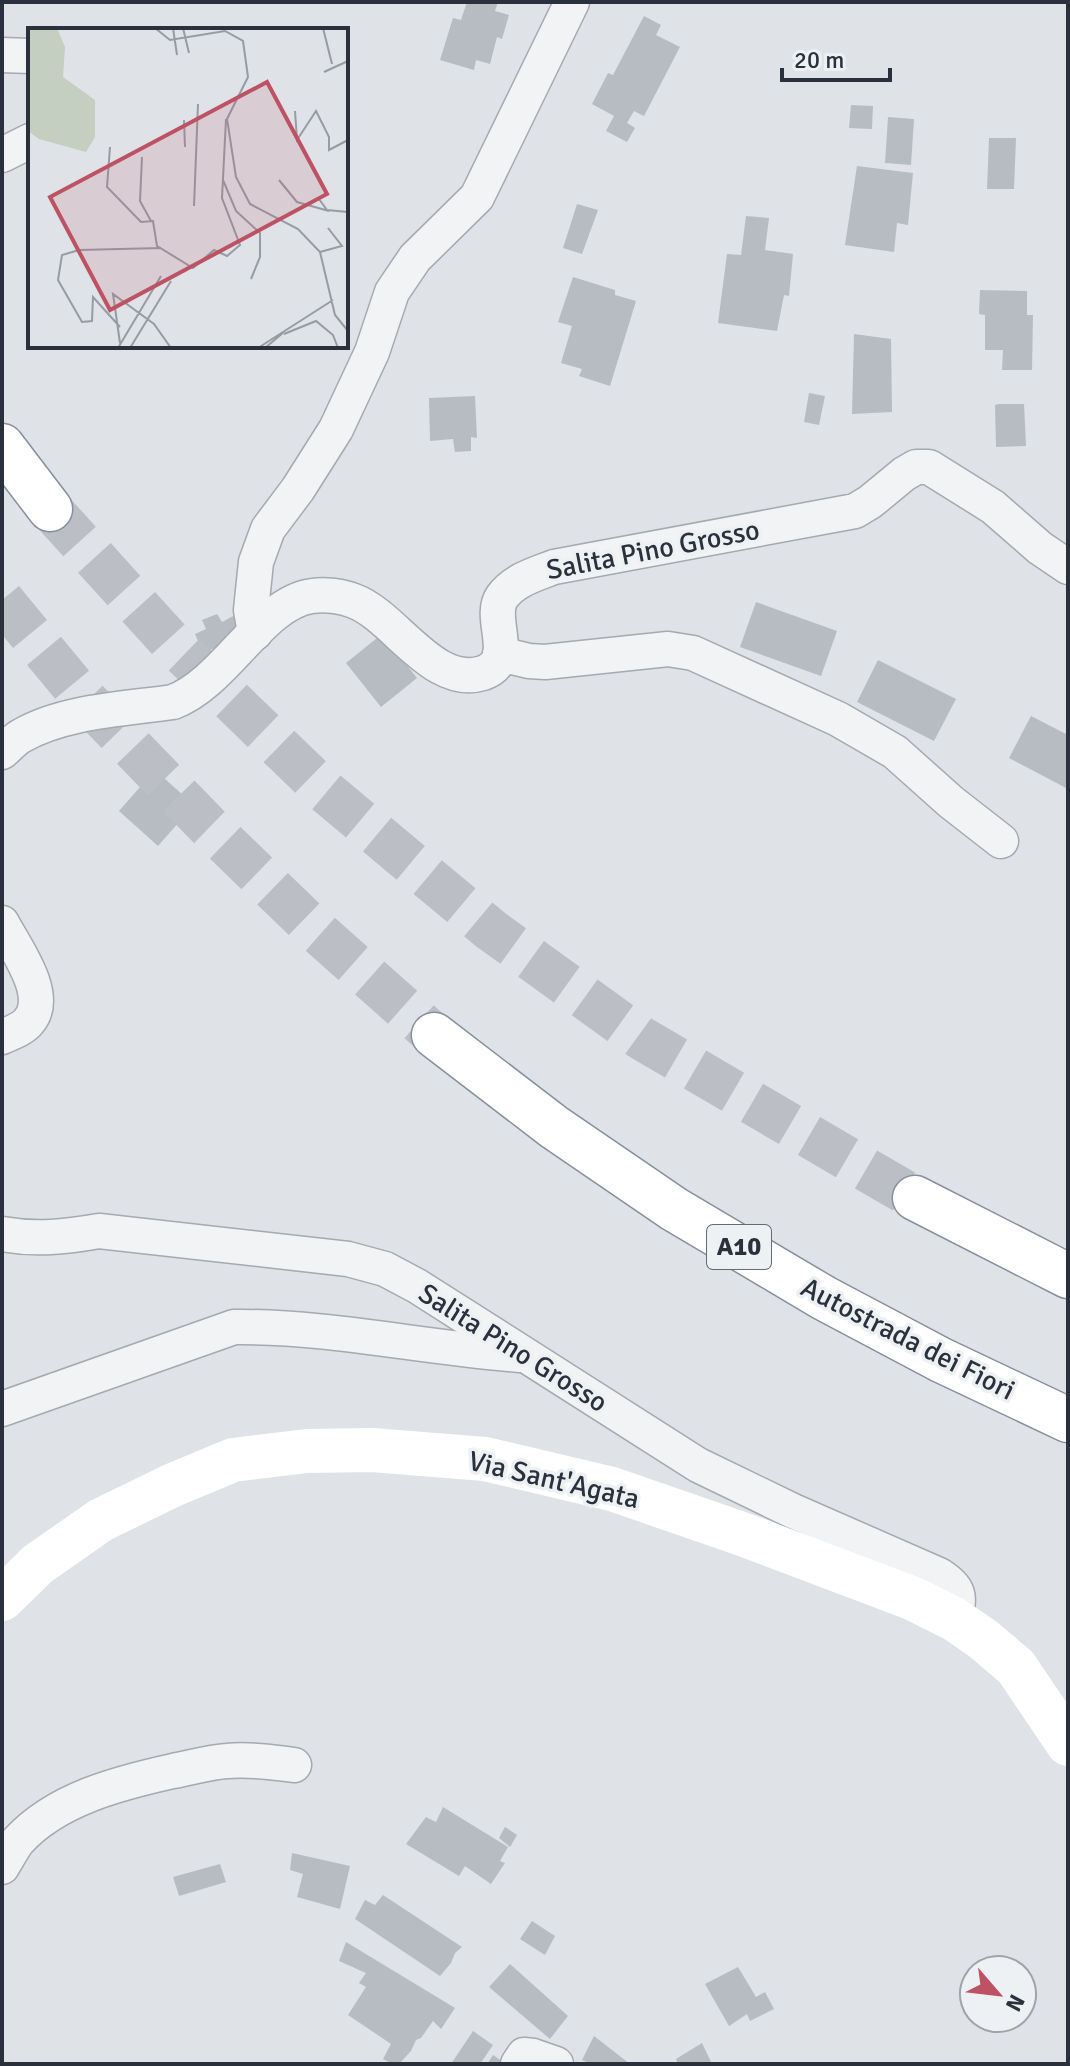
<svg xmlns="http://www.w3.org/2000/svg" width="1070" height="2066" font-family="Signika,sans-serif">
	<style>
		.building { fill: #b7bcc3 }
		.lines { fill: none; stroke-linecap: round; stroke-linejoin: round }
		.highway-tunnel { stroke: #bbbfc5; stroke-width: 44; stroke-dasharray: 44 22; stroke-linecap: butt }
		.street-casing { stroke: #a5a9b0; stroke-width: 37 }
		.highway-casing { stroke: #88909b; stroke-width: 47 }
		.street { stroke: #f1f3f5; stroke-width: 34 }
		.secondary { stroke: #fff; stroke-width: 44 }
		.highway { stroke: #fff; stroke-width: 44 }
		.labels { text-anchor: middle; dominant-baseline: central; stroke-width: 7; stroke-linejoin: round; paint-order: stroke }
		.shield { fill: #eef1f4; stroke: #656b73; stroke-width: 2 }
		.shield-label { font-size: 26px; font-weight: bold; fill: #2a313c }
		.street-label { font-size: 28px; fill: #2a313c; stroke: #eef1f4 }
		.inset-road { fill: none; stroke: #979ba3; stroke-width: 2 }
		.view { fill: #bd5265; fill-opacity: 0.15; stroke: #bd5265; stroke-width: 4 }
		.inset-edge { fill: none; stroke: #2a313c; stroke-width: 4 }
	</style>
	<rect width="100%" height="100%" fill="#dfe2e7"/>
	<g class="building">
		<polygon points="467,2 498,2 495,11 509,15 502,39 497,37 490,64 476,60 474,70 440,60 453,18 461,20"/>
		<polygon points="644,16 661,25 656,35 680,47 644,116 634,111 627,123 635,128 627,142 606,131 614,116 592,104 608,73 613,75"/>
		<polygon points="851,105 873,106 872,129 849,128"/>
		<polygon points="888,117 914,119 911,165 885,163"/>
		<polygon points="989,138 1016,138 1014,189 987,189"/>
		<polygon points="857,166 913,173 908,225 897,223 894,252 845,245"/>
		<polygon points="577,204 598,210 582,254 563,248"/>
		<polygon points="746,216 769,218 765,250 793,254 789,296 784,295 777,331 718,323 727,254 741,255"/>
		<polygon points="573,277 615,290 615,295 636,301 610,386 579,376 582,369 561,363 572,326 558,322"/>
		<polygon points="980,290 1027,291 1027,315 1033,315 1032,370 1002,370 1003,350 985,350 985,315 979,314"/>
		<polygon points="854,334 891,339 892,412 852,414"/>
		<polygon points="809,393 825,396 819,425 804,422"/>
		<polygon points="475,396 477,438 471,437 471,451 455,452 453,439 430,441 429,398"/>
		<polygon points="999,404 1024,404 1026,446 996,447 995,405"/>
		<polygon points="756,602 837,631 821,676 740,647"/>
		<polygon points="239,613 247,633 215,652 215,648 203,653 195,634 206,629 202,620 217,614 222,622"/>
		<polygon points="382,634 417,678 381,707 346,663"/>
		<polygon points="878,660 956,699 934,741 857,702"/>
		<polygon points="1031,716 1068,735 1068,789 1009,758"/>
		<polygon points="155,770 194,805 158,846 119,811"/>
		<polygon points="443,1807 508,1847 500,1861 505,1863 491,1884 465,1866 459,1876 406,1844 426,1817 436,1822"/>
		<polygon points="505,1827 517,1835 510,1847 499,1838"/>
		<polygon points="292,1853 350,1866 340,1909 297,1897 303,1874 290,1870"/>
		<polygon points="220,1864 226,1882 179,1896 173,1877"/>
		<polygon points="383,1895 462,1947 455,1953 451,1963 440,1976 355,1919 365,1900 375,1905"/>
		<polygon points="532,1921 555,1936 545,1955 520,1939"/>
		<polygon points="346,1942 455,2008 441,2029 433,2021 421,2038 416,2040 411,2051 399,2064 392,2064 383,2059 391,2044 348,2015 366,1987 359,1983 366,1973 339,1961"/>
		<polygon points="510,1964 568,2016 550,2039 489,1987"/>
		<polygon points="738,1967 756,1997 765,1992 774,2009 750,2021 747,2014 729,2026 705,1984"/>
		<polygon points="473,2031 493,2045 480,2064 451,2064"/>
		<polygon points="594,2036 630,2064 591,2064 582,2060"/>
		<polygon points="702,2043 712,2064 678,2064 676,2059"/>
		<polygon points="493,2055 506,2064 487,2064"/>
	</g>
	<g class="lines">
		<g class="highway-tunnel">
			<polyline points="50,509 169,640 326,792 491,930 641,1038 915,1198"/>
			<polyline points="2,600 78,692 209,827 312,927 434,1035"/>
		</g>
		<defs>
			<g id="street">
				<polyline points="2,55 30,56"/>
				<polyline points="2,155 30,141"/>
				<polyline points="255,633 251,610 256,562 268,529 298,489 336,429 372,352 392,292 415,258 477,197 572,2"/>
				<polyline points="500,654 529,661 545,662 668,649 693,653 838,719 895,752 951,802 1001,841"/>
				<path d="M2 752C8 747 14 740 21 736 64 711 125 709 173 702 226 682 261 603 312 596 325 594 342 596 354 601 395 616 433 689 483 673 519 660 487 619 502 597 514 580 536 574 554 567L855 511 870 502 904 474 916 467H929L993 507 1040 548 1068 567"/>
				<path d="M2 923C15 948 51 995 29 1021 23 1029 11 1033 2 1037"/>
				<path d="M2 1234C36 1240 65 1237 99 1231L348 1259 385 1269 417 1286 698 1465 793 1511 939 1575C960 1589 961 1596 954 1619"/>
				<path d="M2 1409 234 1327C330 1326 424 1348 520 1355"/>
				<path d="M2 1867C7 1859 12 1849 18 1841 56 1799 119 1783 173 1771 190 1768 209 1762 227 1761 249 1759 272 1762 294 1765"/>
				<polyline points="518,2064 524,2055 533,2056 556,2064"/>
			</g>
			<g id="highway">
				<polyline points="2,446 50,509"/>
				<polyline points="434,1035 554,1127 674,1209 824,1298 941,1360 1068,1420"/>
				<polyline points="915,1198 1068,1276"/>
			</g>
		</defs>
		<use href="#street" class="street-casing"/>
		<use href="#highway" class="highway-casing"/>
		<use href="#street" class="street"/>
		<polyline class="secondary" points="2,1599 38,1564 101,1520 173,1485 233,1460 307,1451 372,1450 485,1459 612,1489 742,1534 914,1599 954,1619 983,1639 1016,1667 1068,1744"/>
		<use href="#highway" class="highway"/>
	</g>
	<g class="labels">
		<rect class="shield" x="707" y="1225" width="64" height="44" rx="6"/>
		<g class="shield-label">
			<text x="739" y="1247">A10</text>
		</g>
		<g class="street-label">
			<text transform="translate(653 550) rotate(-11)">Salita Pino Grosso</text>
			<text transform="translate(908 1339) rotate(27)">Autostrada dei Fiori</text>
			<text transform="translate(513 1348) rotate(32)">Salita Pino Grosso</text>
			<text transform="translate(554 1480) rotate(13)">Via Sant'Agata</text>
		</g>
	</g>
	<g transform="translate(28 28)">
		<rect width="320" height="320" fill="#dfe2e7"/>
		<path d="M0 0H29L37 19 35 49 67 72V109L58 124 11 111 0 103Z" fill="#c5cfc1"/>
		<path class="inset-road" d="M127 0 142 12 197 3 215 13 220 49 199 91 208 149 222 176 270 201 292 224 307 287 320 303M145 0 149 27M155 0 161 25M295 0 304 36M296 44 320 33M267 83 269 112 288 83 301 109V122L320 112M156 92 157 119M82 119 79 159 113 194 125 193 129 218 165 240 186 222 199 228 212 217 194 170 198 91M114 129 112 173 123 193M195 152 208 183 232 205V229L223 251M251 152 269 174 301 183M291 171 299 182 320 184M166 178 170 76M292 224 314 218 300 200M92 299 65 269 64 293 54 294 30 252 34 227 51 222 133 220M256 306 288 293 305 307 310 320M92 315 85 266 126 296 143 320M90 320 133 248M102 320 143 253M230 320 305 272M237 320 256 304"/>
		<path class="view" d="M239 54 299 166 82 282 22 169Z"/>
		<rect width="320" height="320" class="inset-edge"/>
	</g>
	<rect width="1070" height="2066" fill="none" stroke="#2a313c" stroke-width="8"/>
	<g transform="translate(998 1994) rotate(118)"><circle r="38" fill="#eef1f4" stroke="#a0a4aa" stroke-width="2"/>
	<path d="M0-6L14 30L0 20L-14 30Z" fill="#bd5265"/>
	<text y="-12" font-size="22" font-weight="bold" text-anchor="middle" fill="#2a313c">N</text>
	</g>
	<path d="M782 68v12h108v-12" fill="none" stroke="#2a313c" stroke-width="4"/>
	<text x="794" y="68" font-size="24" fill="#2a313c" stroke="#eef1f4" stroke-width="6" paint-order="stroke">20 m</text>
</svg>
